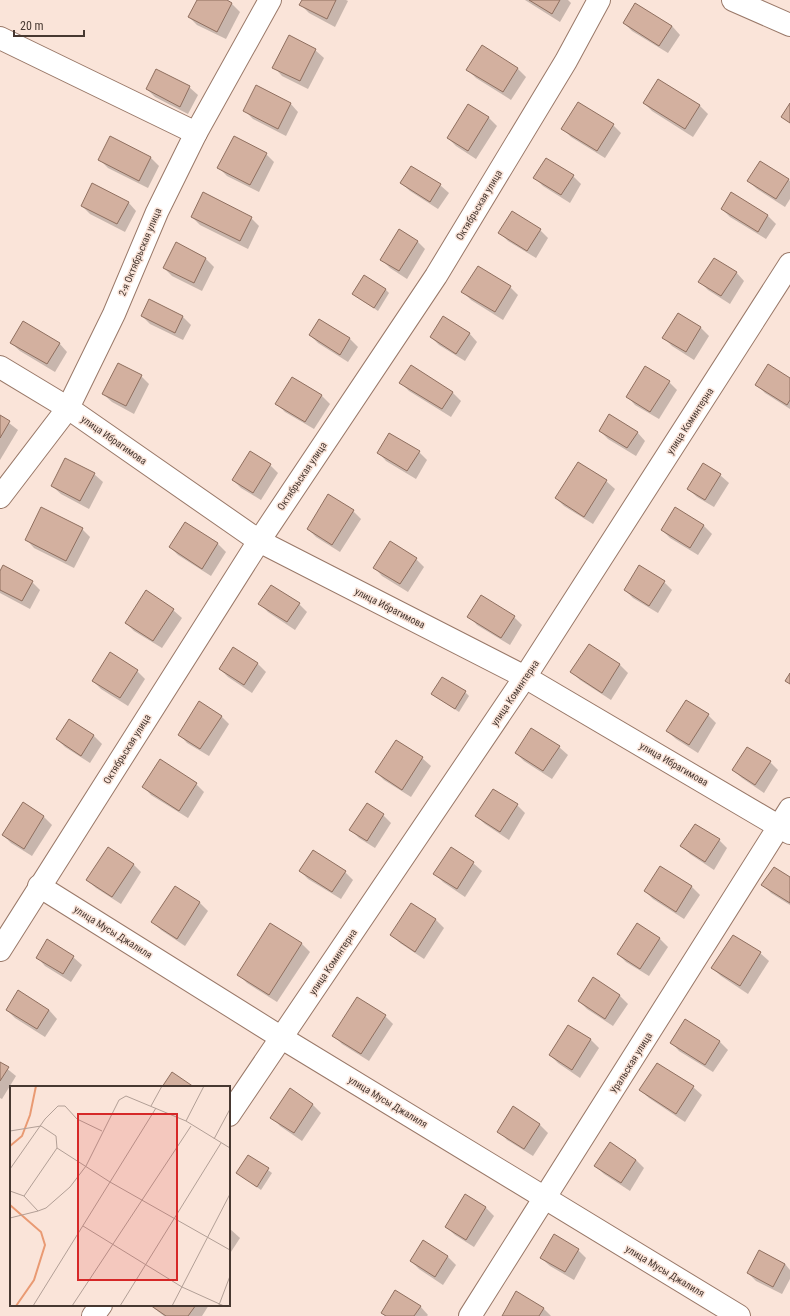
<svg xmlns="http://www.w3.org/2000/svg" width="790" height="1316" font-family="'Roboto Condensed',sans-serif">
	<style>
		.shadow { fill: #0003 }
		.building { fill: #d3b09f; stroke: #8f6f5f }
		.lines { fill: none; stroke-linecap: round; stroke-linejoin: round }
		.street-casing { stroke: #997868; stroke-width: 24 }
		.street { stroke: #fff; stroke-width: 22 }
		.labels { text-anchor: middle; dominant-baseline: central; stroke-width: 3; stroke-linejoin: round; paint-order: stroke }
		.street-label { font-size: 10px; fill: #473831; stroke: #fae4d9 }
		.inset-river { fill: none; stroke: #e99a73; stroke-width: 2 }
		.inset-road { fill: none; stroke: #b29f96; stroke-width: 1 }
		.view { fill: #d62828; fill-opacity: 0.15; stroke: #d62828; stroke-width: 2 }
		.inset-edge { fill: none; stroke: #473831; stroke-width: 2 }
	</style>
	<rect width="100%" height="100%" fill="#fae4d9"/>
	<g class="shadow">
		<polygon points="198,0 224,0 232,4 240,12 226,39 197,25 189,17"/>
		<polygon points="303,0 346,0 348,1 335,27 309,13 301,5"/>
		<polygon points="525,0 568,0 571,3 560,22"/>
		<polygon points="624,23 672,26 680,35 668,53 632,31"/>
		<polygon points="315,50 324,58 308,89 282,76 274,67"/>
		<polygon points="517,68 526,77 511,100 476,78 467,69"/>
		<polygon points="189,87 198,95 188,114 155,97 147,89"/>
		<polygon points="290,103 298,112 286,136 253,119 245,111"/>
		<polygon points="644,103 699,105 708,114 693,137 652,111"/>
		<polygon points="468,105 489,118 497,126 476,159 456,146 448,138"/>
		<polygon points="613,125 621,133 605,158 571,137 562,128"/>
		<polygon points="111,138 151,158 159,166 148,188 108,168 100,160"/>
		<polygon points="266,154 274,162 259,192 227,176 219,168"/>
		<polygon points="760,162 790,181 790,199 785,207 757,189 748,181"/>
		<polygon points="411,167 440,185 449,193 438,209 410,191 401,183"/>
		<polygon points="573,176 581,184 570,203 543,186 535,178"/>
		<polygon points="731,193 768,216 776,224 766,239 730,217 722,209"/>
		<polygon points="128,202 136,211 125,232 90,214 82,206"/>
		<polygon points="192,217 251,218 259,226 248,249 200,225"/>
		<polygon points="540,230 548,238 536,258 508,241 500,233"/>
		<polygon points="417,241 425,249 407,279 390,268 381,259"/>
		<polygon points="176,244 206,259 214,267 202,291 172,276 164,268"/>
		<polygon points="736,272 744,281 730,304 708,290 700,282"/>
		<polygon points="510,287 518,295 503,320 471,300 463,292"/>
		<polygon points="385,289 389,293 378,311 353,294"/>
		<polygon points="150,300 183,317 191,325 183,340 150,324 142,316"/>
		<polygon points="679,314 701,328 709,336 694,360 672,346 664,338"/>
		<polygon points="319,320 350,339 358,347 348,362 318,343 310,335"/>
		<polygon points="469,333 477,342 465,361 439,345 431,337"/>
		<polygon points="11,343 59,343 67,352 55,372 20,351"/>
		<polygon points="141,376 149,384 134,414 112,402 103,394"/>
		<polygon points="293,378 322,396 330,404 314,429 285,412 277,404"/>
		<polygon points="790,379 790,409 765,393 757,385"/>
		<polygon points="669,382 677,390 659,419 635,405 627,396"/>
		<polygon points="401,383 452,392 461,401 451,417 409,391"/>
		<polygon points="0,416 18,430 0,460"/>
		<polygon points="600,431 637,432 645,441 636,456 608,439"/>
		<polygon points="378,452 419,452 427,460 416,479 386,461"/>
		<polygon points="270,465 278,473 261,500 241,488 233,480"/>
		<polygon points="94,474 103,482 89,509 61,494 52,486"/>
		<polygon points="720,475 729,483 714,507 697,497 688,489"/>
		<polygon points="606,481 615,489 593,524 564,506 556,498"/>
		<polygon points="676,508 704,526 712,534 698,555 670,538 662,530"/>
		<polygon points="353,511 361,519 340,552 316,537 308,529"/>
		<polygon points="185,523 218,544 226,552 211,576 178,555 170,547"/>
		<polygon points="82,529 90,537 74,568 34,548 26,539"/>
		<polygon points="416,559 424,567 408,592 382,576 374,567"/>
		<polygon points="0,573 32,582 40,590 30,609 0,593"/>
		<polygon points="664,582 672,590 658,613 633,598 625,590"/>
		<polygon points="260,604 299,604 307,612 295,630 268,612"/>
		<polygon points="173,610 182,618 162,648 134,631 126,623"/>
		<polygon points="469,616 514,617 522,625 510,645 477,625"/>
		<polygon points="589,645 620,665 628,673 611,700 580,680 572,672"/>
		<polygon points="258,664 266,672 252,693 228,677 220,669"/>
		<polygon points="137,671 145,679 128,706 101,689 93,681"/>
		<polygon points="465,692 469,696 459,712 432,694"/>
		<polygon points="686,701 708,715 716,723 698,753 676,739 667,731"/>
		<polygon points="221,716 229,724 209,756 187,743 179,734"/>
		<polygon points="69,720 94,736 102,744 90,763 65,747 57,739"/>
		<polygon points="559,747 568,755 552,779 524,761 516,753"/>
		<polygon points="422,758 431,766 411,797 384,780 376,772"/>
		<polygon points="770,762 778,770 764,793 742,778 733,770"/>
		<polygon points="196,784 204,792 188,818 151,795 143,786"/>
		<polygon points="493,790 517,805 525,813 509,840 485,824 476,816"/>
		<polygon points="23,804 44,817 52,825 32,856 11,843 3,835"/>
		<polygon points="383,815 391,823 375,848 359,838 351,830"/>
		<polygon points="696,825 719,840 727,848 714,870 690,854 682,846"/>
		<polygon points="473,863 482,871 465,897 443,882 435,874"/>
		<polygon points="133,864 141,872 121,904 96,888 87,880"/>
		<polygon points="661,867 692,887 700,895 684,919 653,899 645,891"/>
		<polygon points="300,871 345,872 353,880 341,899 308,879"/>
		<polygon points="790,878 790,905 771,893 763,885"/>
		<polygon points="175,887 200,903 208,911 185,946 161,930 153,922"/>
		<polygon points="412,904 436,920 444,928 424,959 400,943 392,935"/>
		<polygon points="271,924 302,944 310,952 277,1002 247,983 238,974"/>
		<polygon points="637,924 660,939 668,947 649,976 626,962 618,954"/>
		<polygon points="733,936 760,953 769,961 748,994 721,976 712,968"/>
		<polygon points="37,957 73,957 82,965 71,982 45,966"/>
		<polygon points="593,979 620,996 628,1004 613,1026 587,1009 579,1001"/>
		<polygon points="7,1010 49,1010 57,1019 45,1037 15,1018"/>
		<polygon points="385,1016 393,1024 369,1061 342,1044 333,1035"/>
		<polygon points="686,1020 720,1042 728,1050 713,1072 679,1051 671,1042"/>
		<polygon points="569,1026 591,1040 599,1048 580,1078 558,1063 550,1055"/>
		<polygon points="0,1063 16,1076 2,1099 0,1098"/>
		<polygon points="657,1064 693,1087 702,1095 685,1122 649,1098 640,1090"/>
		<polygon points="290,1090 313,1105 321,1113 302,1141 280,1126 272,1117"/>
		<polygon points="514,1108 540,1125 548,1133 533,1156 507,1140 499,1131"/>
		<polygon points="249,1156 272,1173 261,1190 237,1173"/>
		<polygon points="636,1160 644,1168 630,1191 604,1174 595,1166"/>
		<polygon points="466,1196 486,1208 494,1216 474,1247 455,1235 446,1227"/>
		<polygon points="229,1228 240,1238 229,1255"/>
		<polygon points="578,1250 586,1258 574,1280 550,1266 541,1258"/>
		<polygon points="759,1251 785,1264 790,1270 790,1279 782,1294 756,1281 748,1273"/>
		<polygon points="448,1257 456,1265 443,1285 419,1269 411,1261"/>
		<polygon points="150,1305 209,1305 202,1316 164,1316"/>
		<polygon points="420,1306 428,1315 427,1316 385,1316 382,1313"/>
		<polygon points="543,1308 551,1316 503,1316"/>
	</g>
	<g class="building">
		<polygon points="197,0 227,0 232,3 217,32 188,17"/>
		<polygon points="302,0 336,0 327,19 299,5"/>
		<polygon points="529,0 560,0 552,14"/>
		<polygon points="635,3 672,26 659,46 623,23"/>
		<polygon points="289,35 316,49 300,81 272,68"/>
		<polygon points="482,45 518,68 503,92 466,70"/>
		<polygon points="156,69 190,86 180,107 146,89"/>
		<polygon points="658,79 700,105 685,129 643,103"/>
		<polygon points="256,85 291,103 278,129 243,111"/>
		<polygon points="578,102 614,124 597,151 561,129"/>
		<polygon points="790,103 790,123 781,117"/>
		<polygon points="468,104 489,117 468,151 447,138"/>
		<polygon points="110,136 151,157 139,181 98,160"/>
		<polygon points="234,136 267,153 250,185 217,168"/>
		<polygon points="546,158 574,175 561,195 533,178"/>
		<polygon points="760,161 789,179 776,199 747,181"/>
		<polygon points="411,166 441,184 430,202 400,183"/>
		<polygon points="92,183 129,202 117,224 81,206"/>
		<polygon points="203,192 252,217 240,241 191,217"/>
		<polygon points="731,192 768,215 758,232 721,209"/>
		<polygon points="512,211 541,229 527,251 498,233"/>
		<polygon points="399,229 418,241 399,271 380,260"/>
		<polygon points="176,242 206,258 194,283 163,268"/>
		<polygon points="714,258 737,272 721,296 698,282"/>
		<polygon points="478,266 511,286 495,312 461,292"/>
		<polygon points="364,275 386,289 374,308 352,294"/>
		<polygon points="149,299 183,316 175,333 141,316"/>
		<polygon points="678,313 701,327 686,352 662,338"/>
		<polygon points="443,316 470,333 456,354 430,337"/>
		<polygon points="319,319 350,338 340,355 309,335"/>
		<polygon points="23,321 60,343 47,364 10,343"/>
		<polygon points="118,363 142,375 126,406 102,394"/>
		<polygon points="768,364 790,378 790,400 787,405 755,385"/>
		<polygon points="411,365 453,392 442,409 399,383"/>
		<polygon points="645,366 670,381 650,412 626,397"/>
		<polygon points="292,377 322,395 305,422 275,404"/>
		<polygon points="609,414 638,432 627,448 599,431"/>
		<polygon points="0,415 10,421 0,438"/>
		<polygon points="389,433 420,451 407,471 377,453"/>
		<polygon points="250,451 271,464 253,493 232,480"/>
		<polygon points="65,458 95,473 80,501 51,486"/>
		<polygon points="578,462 607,480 584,517 555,498"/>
		<polygon points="703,463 721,474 705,500 687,489"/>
		<polygon points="328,494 354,510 332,545 307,529"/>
		<polygon points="41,507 83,528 66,561 25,540"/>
		<polygon points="675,507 704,525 690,548 661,530"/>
		<polygon points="185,522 218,543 202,569 169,547"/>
		<polygon points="390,541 417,558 400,584 373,568"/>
		<polygon points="3,565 33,581 22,601 0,590 0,571"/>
		<polygon points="639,565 665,581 649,606 624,590"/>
		<polygon points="271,585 300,603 287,622 258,604"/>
		<polygon points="146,590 174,609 153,641 125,623"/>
		<polygon points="481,595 515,616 501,638 467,617"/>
		<polygon points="589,644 620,664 602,693 570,672"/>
		<polygon points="233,647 258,663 244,685 219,669"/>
		<polygon points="110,652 138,670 120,698 92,681"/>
		<polygon points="790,673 790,684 785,681"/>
		<polygon points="442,677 466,691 455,709 431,694"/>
		<polygon points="686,700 709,714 689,745 666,731"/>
		<polygon points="199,701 222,716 200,749 178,735"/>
		<polygon points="69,719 94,735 81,756 56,739"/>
		<polygon points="531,728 560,746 543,771 515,753"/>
		<polygon points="396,740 423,757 402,790 375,772"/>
		<polygon points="747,747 771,761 755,785 732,770"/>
		<polygon points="160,759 197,783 179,811 142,787"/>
		<polygon points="493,789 518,804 500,832 475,816"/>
		<polygon points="23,802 44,816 24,849 2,835"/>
		<polygon points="367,803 384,814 367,841 349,830"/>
		<polygon points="695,824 720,839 705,862 680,846"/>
		<polygon points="108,847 134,864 112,897 86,880"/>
		<polygon points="451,847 474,862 457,889 433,874"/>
		<polygon points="313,850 346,871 332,892 299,871"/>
		<polygon points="660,866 692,886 676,912 644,891"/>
		<polygon points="774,867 790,877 790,903 761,885"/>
		<polygon points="175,886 200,902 177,939 151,922"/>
		<polygon points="411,903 436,919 415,952 390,935"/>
		<polygon points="270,923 302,943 269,995 237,975"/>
		<polygon points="637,923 660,938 640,969 617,954"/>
		<polygon points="733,935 761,952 740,986 711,968"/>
		<polygon points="47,939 74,956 63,974 36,958"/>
		<polygon points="593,977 620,995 605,1019 578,1001"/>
		<polygon points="18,990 49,1010 37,1029 6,1010"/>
		<polygon points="357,997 386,1015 361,1054 332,1036"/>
		<polygon points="685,1019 720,1041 705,1065 670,1043"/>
		<polygon points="568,1025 591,1039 572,1070 549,1055"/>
		<polygon points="0,1062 9,1067 0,1081"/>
		<polygon points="657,1063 694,1086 676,1114 639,1090"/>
		<polygon points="172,1072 194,1087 162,1087"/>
		<polygon points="290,1088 313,1104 294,1133 270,1118"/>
		<polygon points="513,1106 540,1124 524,1149 497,1132"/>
		<polygon points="610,1142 636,1160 621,1183 594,1166"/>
		<polygon points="248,1155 269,1168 257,1187 236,1173"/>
		<polygon points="465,1194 486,1207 466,1240 445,1227"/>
		<polygon points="554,1234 579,1249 565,1272 540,1258"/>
		<polygon points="423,1240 448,1256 435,1277 410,1261"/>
		<polygon points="759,1250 785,1264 773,1287 747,1273"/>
		<polygon points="395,1290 421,1306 414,1316 386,1316 381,1313"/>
		<polygon points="516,1291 544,1308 539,1316 502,1316"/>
		<polygon points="150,1305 196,1305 188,1316 166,1316"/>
	</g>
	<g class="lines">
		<defs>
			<g id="street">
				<polyline points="733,0 790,25"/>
				<polyline points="0,38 196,133"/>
				<polyline points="0,367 68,408 259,541 525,677 790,833"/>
				<polyline points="0,497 68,408 114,314 157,212 196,133 270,0"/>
				<polyline points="39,886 282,1038 739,1316"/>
				<polyline points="0,950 259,541 436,276 566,61 599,0"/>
				<polyline points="229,1115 525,677 790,264"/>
				<polyline points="93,1316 101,1305"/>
				<polyline points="470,1316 790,809"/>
			</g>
		</defs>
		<use href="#street" class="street-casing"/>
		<use href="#street" class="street"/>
	</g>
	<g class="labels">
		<g class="street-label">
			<text transform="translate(479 205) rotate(-59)">Октябрьская улица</text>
			<text transform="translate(140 252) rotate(-67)">2-я Октябрьская улица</text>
			<text transform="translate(690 421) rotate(-57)">улица Коминтерна</text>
			<text transform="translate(114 440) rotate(35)">улица Ибрагимова</text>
			<text transform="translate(302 476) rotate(-56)">Октябрьская улица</text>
			<text transform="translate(390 608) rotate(27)">улица Ибрагимова</text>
			<text transform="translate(515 693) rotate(-56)">улица Коминтерна</text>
			<text transform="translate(127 749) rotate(-58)">Октябрьская улица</text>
			<text transform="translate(674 764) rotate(30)">улица Ибрагимова</text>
			<text transform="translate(113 932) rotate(32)">улица Мусы Джалиля</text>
			<text transform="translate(333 962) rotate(-56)">улица Коминтерна</text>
			<text transform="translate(631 1063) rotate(-58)">Уральская улица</text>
			<text transform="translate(388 1102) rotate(31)">улица Мусы Джалиля</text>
			<text transform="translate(665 1271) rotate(31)">улица Мусы Джалиля</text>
		</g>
	</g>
	<g transform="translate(10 1086)">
		<rect width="220" height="220" fill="#fae4d9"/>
		<path class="inset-river" d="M0 60 12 50 20 29 26 0M0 119 31 146 35 159 24 194 6 220"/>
		<path class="inset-road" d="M141 20 152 0M176 35 194 0M0 45 31 40 46 50 47 62M204 53 220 23M47 62 100 96 220 164M0 83 35 33 48 20H55L67 33 92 45M0 105 14 110 28 125 36 122 60 101 76 80 109 14 116 10 176 35 220 62M14 110 47 62M0 132 28 125M73 140 172 201 214 220M209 219 220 190M23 220 146 22M62 220 181 40M110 220 211 57M162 220 220 108"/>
		<path class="view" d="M68 28H167V194H68Z"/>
		<rect width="220" height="220" class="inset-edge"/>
	</g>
	<path d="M14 30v6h70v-6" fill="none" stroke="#473831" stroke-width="2"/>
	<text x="20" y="30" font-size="12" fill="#473831" stroke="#fae4d9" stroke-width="3" paint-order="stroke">20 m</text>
</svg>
